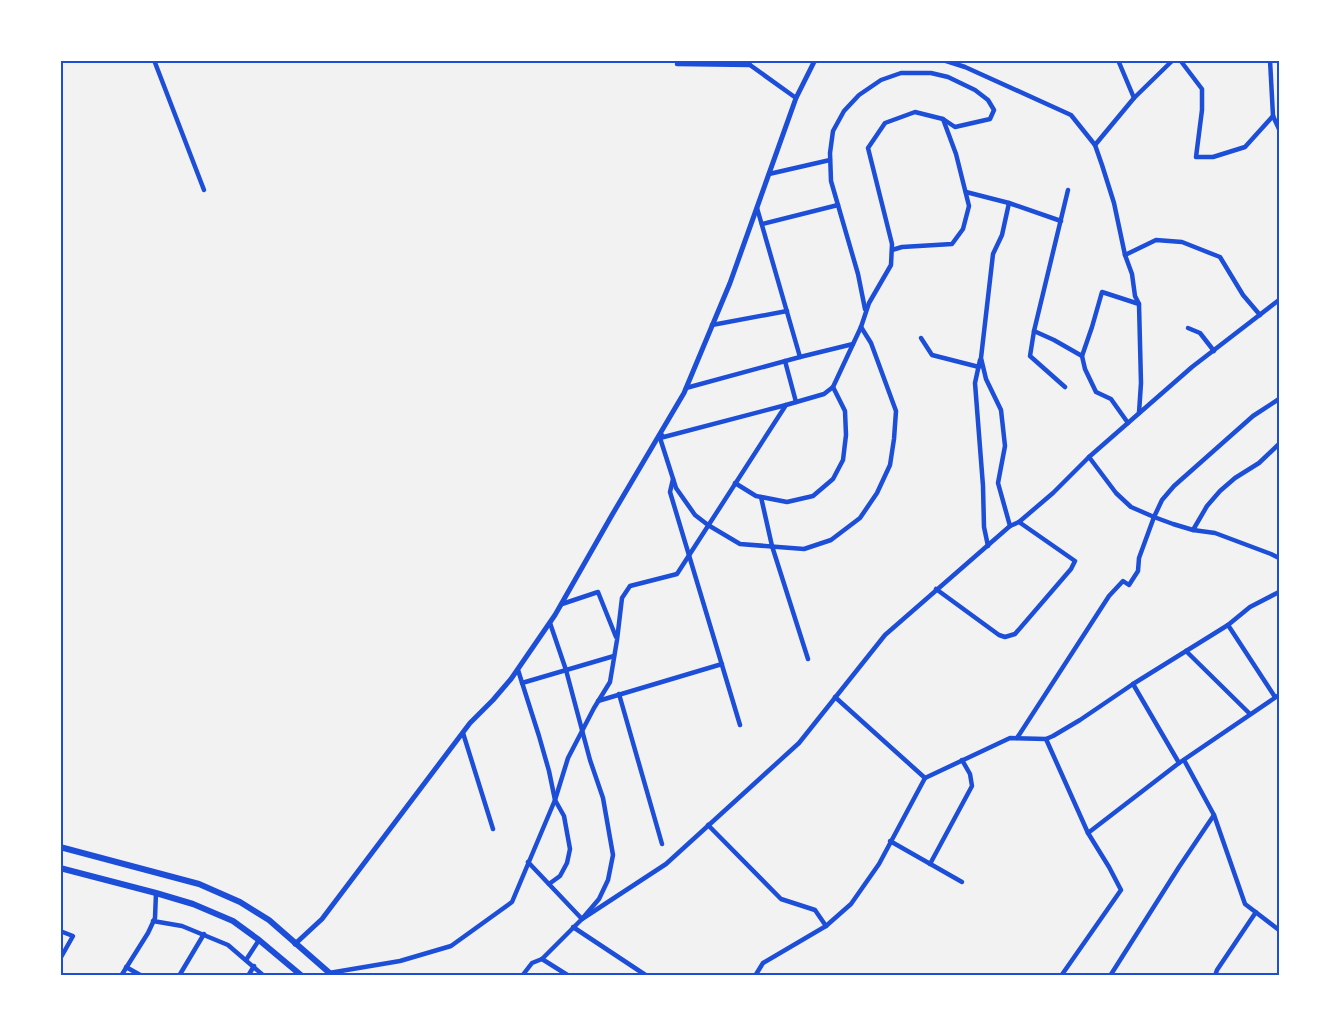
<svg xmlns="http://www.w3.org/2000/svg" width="1339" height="1036" font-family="'Archivo Narrow',sans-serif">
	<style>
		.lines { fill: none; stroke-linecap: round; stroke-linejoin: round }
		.minor { stroke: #1d4ed8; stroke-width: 4.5 }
		.tertiary { stroke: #1d4ed8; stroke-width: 5 }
		.secondary { stroke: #1d4ed8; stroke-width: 6 }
		.neatline { fill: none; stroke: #1d4ed8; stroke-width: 2 }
	</style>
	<rect width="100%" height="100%" fill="#f2f2f2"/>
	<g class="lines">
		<g class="minor">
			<polyline points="154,60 204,190"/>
			<polyline points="743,60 796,98"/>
			<polyline points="943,60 965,67 1071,115 1095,145 1102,165 1114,203 1125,255 1132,274 1135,296 1139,304 1141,383 1139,413"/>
			<polyline points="1118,60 1134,98"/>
			<polyline points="1180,60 1202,89 1202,110 1196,157 1213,157 1245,147 1273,116"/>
			<polyline points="1270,60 1273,116 1279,129"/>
			<polyline points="677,64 750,65"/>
			<polyline points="1095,145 1134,98 1173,60"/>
			<polyline points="769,174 830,160"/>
			<polyline points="966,192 1009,203 1061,221"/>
			<polyline points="1009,203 1002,235 993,254 981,358 986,379 1001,410 1005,446 998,483 1010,526"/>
			<polyline points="762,224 838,205"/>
			<polyline points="1125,255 1156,240 1182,242 1220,257 1243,295 1260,315"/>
			<polyline points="865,309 858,274 831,181 830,153 833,131 844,111 859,95 881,80 901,73 931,73 948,77 975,90 988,100 994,110 990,119 955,127 943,119"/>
			<polyline points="712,325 787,311"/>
			<polyline points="1188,328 1200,333 1214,351"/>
			<polyline points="1034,331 1054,340 1082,356 1085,369 1096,392 1111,399 1128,423"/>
			<polyline points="921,338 932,355 979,367"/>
			<polyline points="1082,356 1092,327 1102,292 1139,304"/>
			<polyline points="800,357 853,344"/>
			<polyline points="980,360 975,383 983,486 984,527 988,546"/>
			<polyline points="785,361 796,402"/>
			<polyline points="1065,387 1030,356 1034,331 1068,190"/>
			<polyline points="686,388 800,357 757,208"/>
			<polyline points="662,435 660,438 676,488 695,515 708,525 740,544 804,549 831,540 860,518 877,493 890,465 894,439 896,411 871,343 861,327"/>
			<polyline points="660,438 786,405"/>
			<polyline points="1089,457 1116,493 1131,507 1154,517 1173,524 1193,530 1215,533 1271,554 1279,558"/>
			<polyline points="673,479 670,492 740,725"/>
			<polyline points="735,483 756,496 787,502 813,496 833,479 843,460 846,435 845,411 833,387"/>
			<polyline points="761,497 772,546 808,659"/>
			<polyline points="1193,530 1207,506 1220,491 1235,478 1259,463 1279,444"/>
			<polyline points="936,589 999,635 1005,637 1015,634 1071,569 1075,561 1019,522"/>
			<polyline points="562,604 598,592 616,637"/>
			<polyline points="1228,625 1275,697"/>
			<polyline points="1186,651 1250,714"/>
			<polyline points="518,670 539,736 549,771 555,800 564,816 570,849 567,863 560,876 549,884"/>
			<polyline points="522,683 614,656"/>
			<polyline points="1133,684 1179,763"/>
			<polyline points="619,694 662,844"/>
			<polyline points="835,697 925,778"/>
			<polyline points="598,701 722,664"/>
			<polyline points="463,733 493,829"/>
			<polyline points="1017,738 1109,596 1123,581 1129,585 1138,571 1139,558 1154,517 1162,500 1174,486 1253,416 1279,399"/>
			<polyline points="1046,739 1088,833 1109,867 1121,890 1061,976"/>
			<polyline points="1184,760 1214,815 1245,904 1279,930"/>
			<polyline points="708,825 781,899 815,910 826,926"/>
			<polyline points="1088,833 1179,763 1279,695"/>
			<polyline points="890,841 962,882"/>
			<polyline points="528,862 582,919 599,899 608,880 613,855 603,798 590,760 566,670 550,623"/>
			<polyline points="930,864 972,786 970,774 962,760"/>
			<polyline points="153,921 182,926 228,945 264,976"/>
			<polyline points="573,927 647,976"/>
			<polyline points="60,931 73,936 60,959"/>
			<polyline points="542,959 569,976"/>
			<polyline points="246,960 259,940"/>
			<polyline points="126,967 142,976"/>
			<polyline points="329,973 400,961 451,946 512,902 555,800 568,758 594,708 610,682 617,640 622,598 630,586 677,574 786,405 824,394 833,387 861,327 869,303 891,265 892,244 868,148 885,123 915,112 943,119 956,154 969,206 963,229 952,244 902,247 892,250"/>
			<polyline points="121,976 148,933 155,918 156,893"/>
			<polyline points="179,976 204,934"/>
			<polyline points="248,976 254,966"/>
			<polyline points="522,976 532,963 542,959 582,919 666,864 799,743 885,635 1010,526 1019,522 1053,493 1089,457 1192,367 1279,300"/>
			<polyline points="755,976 763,963 826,926 851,904 879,864 925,778 1010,738 1046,739 1053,736 1080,720 1133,684 1228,625 1250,607 1279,592"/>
			<polyline points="1110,976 1179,867 1214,815"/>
			<polyline points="1215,976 1217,970 1256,912"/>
		</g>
		<polyline class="tertiary" points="295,944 322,919 470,723 493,700 511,679 555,615 612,515 684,393 730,283 796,98 815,60"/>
		<g class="secondary">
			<polyline points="60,847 199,884 240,902 269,920 333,976"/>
			<polyline points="60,868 156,893 193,904 233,921 259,940 302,976"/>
		</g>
	</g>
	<rect width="1339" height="1036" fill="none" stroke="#ffffff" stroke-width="123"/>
	<rect x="62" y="62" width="1216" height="912" class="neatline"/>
</svg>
